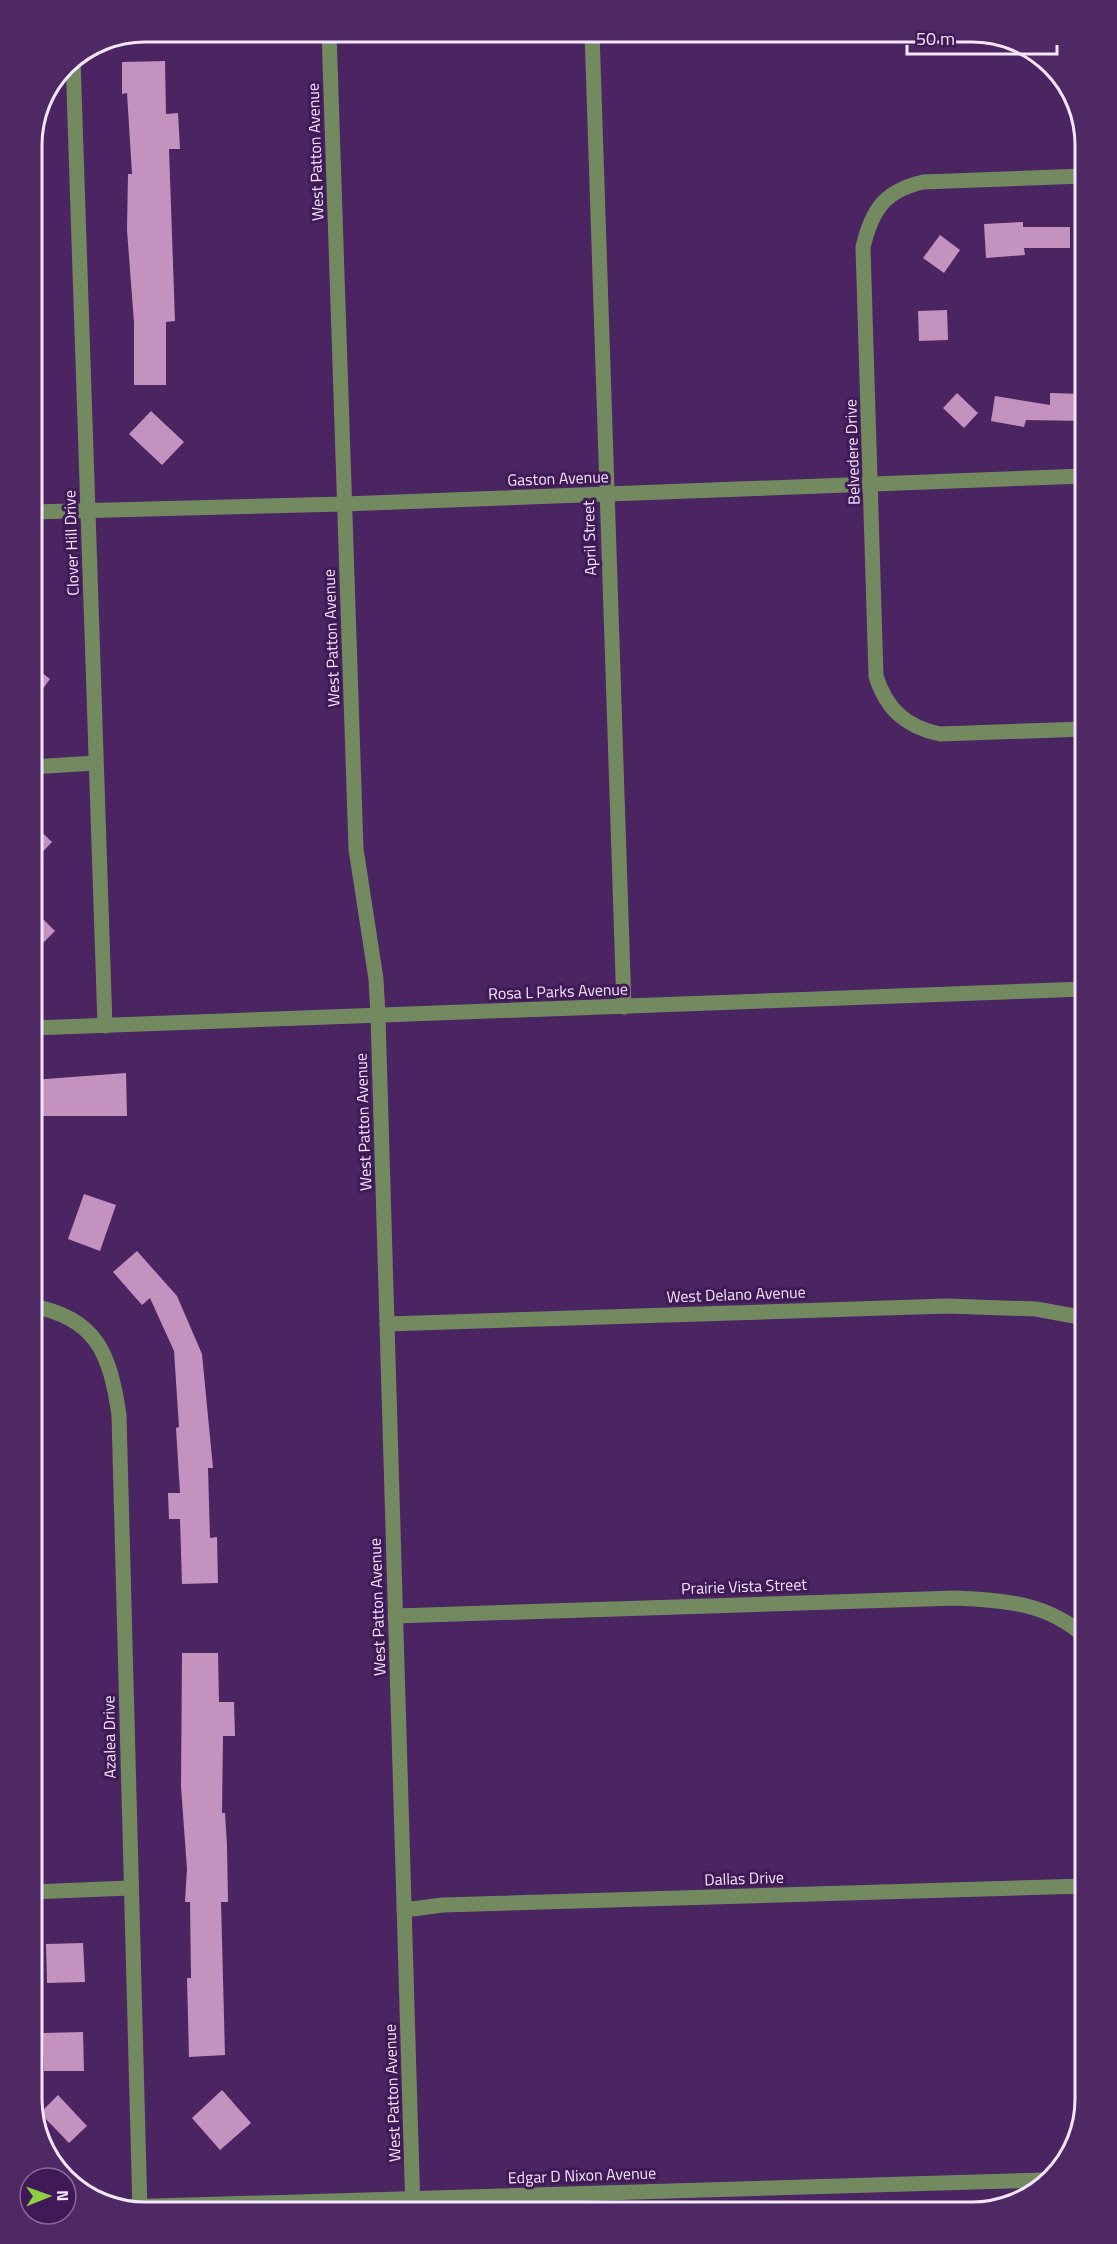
<svg xmlns="http://www.w3.org/2000/svg" width="1117" height="2244" font-family="'Titillium Web',sans-serif">
	<style>
		.building { fill: #c492be }
		.lines { fill: none; stroke-linecap: round; stroke-linejoin: round }
		.minor { stroke: #738960; stroke-width: 15 }
		.labels { text-anchor: middle; dominant-baseline: central; stroke-width: 6; stroke-linejoin: round; paint-order: stroke }
		.street-label { font-size: 16px; fill: #f3e6fd; stroke: #401957 }
		.rim { fill: none; stroke: #f3e6fd; stroke-width: 3 }
	</style>
	<rect width="100%" height="100%" fill="#4b2462"/>
	<g class="building">
		<polygon points="165,61 166,114 178,113 180,149 169,149 175,321 166,322 166,385 134,385 134,323 127,230 128,174 132,174 127,93 122,94 122,62"/>
		<polygon points="1023,222 1023,227 1070,227 1070,248 1024,248 1025,255 986,258 984,224"/>
		<polygon points="940,235 960,250 944,273 923,258"/>
		<polygon points="947,310 948,340 919,341 918,311"/>
		<polygon points="957,393 978,413 964,428 943,408"/>
		<polygon points="1050,393 1083,394 1086,421 1026,420 1024,427 991,421 995,396 1050,405"/>
		<polygon points="151,411 184,442 162,465 129,434"/>
		<polygon points="32,665 50,679 32,704"/>
		<polygon points="32,823 52,842 32,863"/>
		<polygon points="32,908 55,931 32,954"/>
		<polygon points="126,1073 127,1116 32,1116 32,1080"/>
		<polygon points="84,1194 116,1205 100,1251 68,1239"/>
		<polygon points="137,1251 177,1296 202,1354 213,1468 208,1468 210,1538 217,1537 218,1583 182,1584 180,1519 169,1519 168,1493 180,1493 176,1428 179,1427 174,1351 150,1298 142,1305 113,1272"/>
		<polygon points="182,1653 218,1653 219,1702 234,1702 235,1736 223,1736 222,1813 225,1813 227,1845 228,1902 221,1902 225,2055 189,2057 187,1978 191,1978 190,1902 185,1902 187,1869 181,1787"/>
		<polygon points="83,1943 85,1982 47,1983 46,1944"/>
		<polygon points="83,2032 84,2071 44,2071 43,2033"/>
		<polygon points="222,2090 251,2123 220,2150 192,2118"/>
		<polygon points="58,2095 87,2126 69,2143 40,2113"/>
	</g>
	<g class="lines">
		<g class="minor">
			<polyline points="329,32 356,849 376,979 378,1016 413,2212"/>
			<polyline points="592,32 624,1007"/>
			<polyline points="73,59 105,1026"/>
			<polyline points="32,512 344,504 1085,476"/>
			<path d="M1085 729 940 734C906 727 886 709 876 676L863 247C872 210 884 191 923 182L1085 176"/>
			<polyline points="32,767 95,763"/>
			<polyline points="32,1028 1085,989"/>
			<path d="M32 1306C97 1318 110 1354 119 1415L140 2212"/>
			<polyline points="387,1324 947,1306 1036,1309 1085,1318"/>
			<path d="M395 1616 956 1598C1003 1600 1049 1603 1085 1637"/>
			<polyline points="32,1892 130,1888"/>
			<polyline points="404,1910 443,1905 1085,1886"/>
			<polyline points="122,2207 1044,2180"/>
		</g>
	</g>
	<g class="labels">
		<g class="street-label">
			<text transform="translate(315 152) rotate(-92)">West Patton Avenue</text>
			<text transform="translate(852 452) rotate(-92)">Belvedere Drive</text>
			<text transform="translate(558 478) rotate(-2)">Gaston Avenue</text>
			<text transform="translate(589 538) rotate(-92)">April Street</text>
			<text transform="translate(71 543) rotate(-92)">Clover Hill Drive</text>
			<text transform="translate(331 638) rotate(-92)">West Patton Avenue</text>
			<text transform="translate(558 991) rotate(-2)">Rosa L Parks Avenue</text>
			<text transform="translate(363 1122) rotate(-92)">West Patton Avenue</text>
			<text transform="translate(736 1294) rotate(-2)">West Delano Avenue</text>
			<text transform="translate(744 1586) rotate(-2)">Prairie Vista Street</text>
			<text transform="translate(377 1607) rotate(-92)">West Patton Avenue</text>
			<text transform="translate(109 1737) rotate(-91)">Azalea Drive</text>
			<text transform="translate(744 1878) rotate(-2)">Dallas Drive</text>
			<text transform="translate(392 2093) rotate(-92)">West Patton Avenue</text>
			<text transform="translate(582 2175) rotate(-2)">Edgar D Nixon Avenue</text>
		</g>
	</g>
	<path d="M0 0H1117V2244H0ZM145 42H972A103 103 0 0 1 1075 145V2099A103 103 0 0 1 972 2202H145A103 103 0 0 1 42 2099V145A103 103 0 0 1 145 42Z" fill="#4e2964" fill-rule="evenodd"/>
	<path class="rim" d="M145 42H972A103 103 0 0 1 1075 145V2099A103 103 0 0 1 972 2202H145A103 103 0 0 1 42 2099V145A103 103 0 0 1 145 42Z"/>
	<g transform="translate(48 2196) rotate(89)"><circle r="28" fill="#401957" stroke="#886b99" stroke-width="1.5"/>
	<path d="M0-4.5L10 22L0 15L-10 22Z" fill="#8ece43"/>
	<text y="-9" font-size="16" font-weight="bold" text-anchor="middle" fill="#f3e6fd">N</text>
	</g>
	<path d="M907 45v9h150v-9" fill="none" stroke="#f3e6fd" stroke-width="3"/>
	<text x="916" y="45" font-size="18" fill="#f3e6fd" stroke="#401957" stroke-width="4.5" paint-order="stroke">50 m</text>
</svg>
